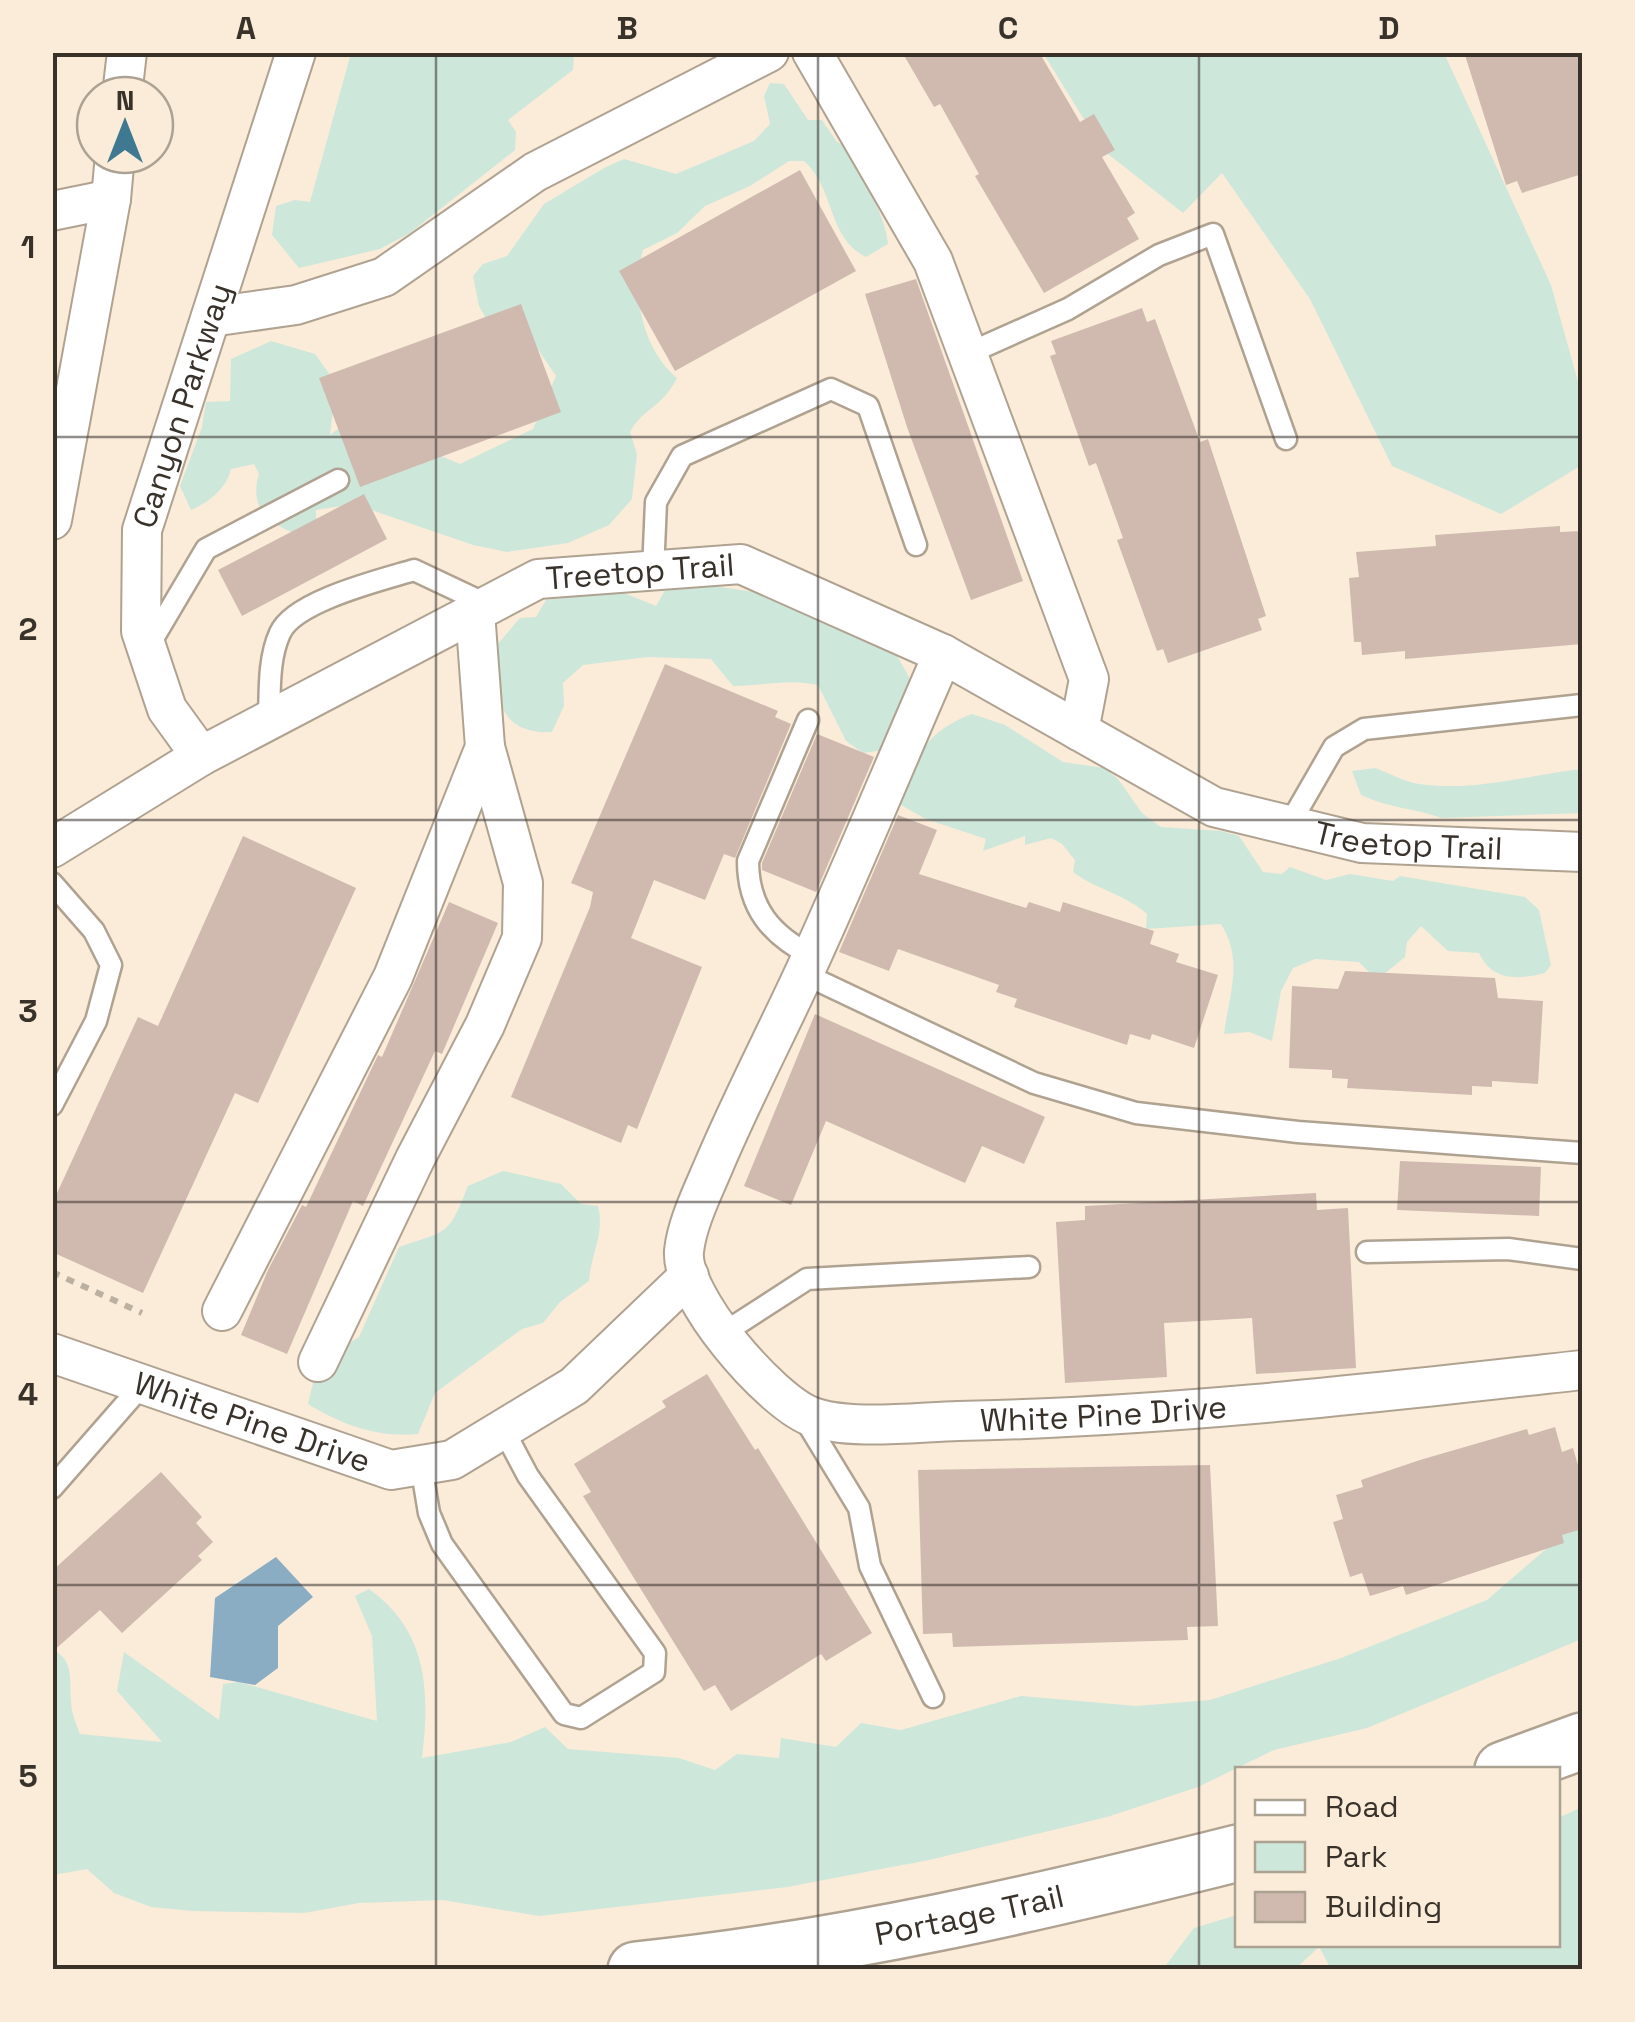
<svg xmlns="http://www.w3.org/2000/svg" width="1635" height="2022" font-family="'Space Grotesk',sans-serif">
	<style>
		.green { fill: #cee7db }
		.water { fill: #8badc4 }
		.building { fill: #d0baaf }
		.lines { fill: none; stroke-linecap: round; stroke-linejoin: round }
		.service-casing { stroke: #b0a291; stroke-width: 25 }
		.minor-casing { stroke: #b0a291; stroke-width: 42 }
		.secondary-casing { stroke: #b0a291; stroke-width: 60 }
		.path { stroke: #bcb0a1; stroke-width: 6; stroke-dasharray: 8 8; stroke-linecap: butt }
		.service { stroke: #fff; stroke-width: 20 }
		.minor { stroke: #fff; stroke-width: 38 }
		.secondary { stroke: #fff; stroke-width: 55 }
		.grid { fill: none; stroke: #38322b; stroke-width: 2.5; stroke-opacity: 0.55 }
		.labels { text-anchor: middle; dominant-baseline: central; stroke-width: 10; stroke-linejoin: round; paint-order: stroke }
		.street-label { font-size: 32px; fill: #38322b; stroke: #faecd9 }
		.neatline { fill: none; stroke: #38322b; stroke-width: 4 }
		.grid-label { font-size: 32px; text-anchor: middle; font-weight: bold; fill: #38322b }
	</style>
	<rect width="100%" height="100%" fill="#faecd9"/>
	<g class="green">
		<polygon points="351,53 351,52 574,53 573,70 508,120 516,132 515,150 410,233 380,249 299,268 272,235 276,206 295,200 310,202"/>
		<polygon points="1043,53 1444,53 1551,285 1582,396 1582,465 1501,514 1392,466 1310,299 1222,173 1183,213 1103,150"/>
		<path d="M770 83 784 84 808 120H822L837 142 849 147C861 178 885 212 888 244L866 257C827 238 835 188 804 161H789L750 186 705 206 677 233 643 250C631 292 642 349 677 378 661 409 643 408 630 432L637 454 632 499 609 525 568 543 507 552 473 545 354 504 316 510V529L308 538C276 528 247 513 259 474L254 464 231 469C227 488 208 503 191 510L180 486 202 427 206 402 230 401 231 359 271 341 315 354 336 383 330 435 352 418 460 464 533 429 556 376 537 348 491 327 479 306 473 276 483 264 507 256 544 204 604 168 624 159 676 174 754 141 770 124 764 96Z"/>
		<path d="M671 580 777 595 894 650 916 690 884 750 863 753 846 741 818 685C788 678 764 686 733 686L711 659 648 657 583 665 563 683 564 706 552 732C494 735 496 690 496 646L520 618 536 617 546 600 619 591 656 606Z"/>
		<path d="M972 714 1005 725 1063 762 1104 768 1118 779 1142 813 1161 827 1221 831 1239 836 1263 872 1282 874 1290 867 1326 880 1350 874 1393 881 1400 876 1525 897 1539 910 1551 965 1545 973C1518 980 1492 981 1479 953L1448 951 1421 926 1407 942 1405 957 1377 980 1359 962 1315 959 1293 968 1281 991 1272 1041 1249 1032 1224 1034C1229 994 1244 961 1221 924L1146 929 1147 914C1123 893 1099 891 1073 872L1075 860 1062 844 1051 838 1025 845V836L983 851 986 839 926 819 899 804C907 760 930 729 972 714Z"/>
		<path d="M1375 768C1389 773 1405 782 1419 784 1473 792 1529 775 1582 769V813L1442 818C1414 808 1388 808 1361 795L1352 771Z"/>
		<path d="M503 1171 561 1184 581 1204 598 1206C605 1233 591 1254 589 1281L560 1302 543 1323 522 1329 435 1393 418 1434C378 1438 342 1425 308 1404L318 1362 359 1337 399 1247C449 1230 448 1236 468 1186Z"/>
		<path d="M1582 1518V1639L1367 1728 1274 1750 1198 1787 1107 1817 929 1860 787 1887 539 1916 443 1900 359 1903 304 1913 193 1911 151 1907 114 1893 87 1869 53 1875 52 1649C75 1661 69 1679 71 1701 71 1712 76 1723 80 1734L162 1742 117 1691 124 1652 219 1720 223 1684 239 1682 377 1721 372 1636 355 1596 369 1589C428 1631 430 1691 422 1758L511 1742 545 1727 568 1749 679 1758 715 1770 737 1754 779 1758 781 1738 836 1747 861 1723 901 1730 1021 1696 1136 1706 1210 1700 1341 1658 1487 1600Z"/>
		<polygon points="1582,1807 1582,1969 1331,1969 1319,1947 1295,1969 1163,1969 1194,1928 1237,1915 1238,1944 1558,1944 1558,1818"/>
	</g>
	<polygon class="water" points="276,1557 313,1597 278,1626 278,1668 255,1685 210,1677 215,1598"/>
	<g class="building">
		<polygon points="902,52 1039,52 1080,122 1094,114 1115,150 1102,157 1135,213 1127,218 1139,239 1044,293 975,176 979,174 940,104 934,107"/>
		<polygon points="1464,52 1582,52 1582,174 1522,193 1517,181 1506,185"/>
		<polygon points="800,170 856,271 675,371 619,271"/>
		<polygon points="916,279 1023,581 971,600 907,427 865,294"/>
		<polygon points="521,304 561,412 360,487 319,378"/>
		<polygon points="1142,308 1147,322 1155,319 1200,442 1208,439 1266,616 1258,619 1262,630 1168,663 1163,649 1157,651 1117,540 1123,538 1096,463 1089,466 1050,356 1056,354 1051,341"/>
		<polygon points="364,494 387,539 242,616 218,570"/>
		<polygon points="1560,526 1560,532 1582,531 1582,644 1405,659 1405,651 1362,655 1361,642 1354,642 1349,578 1359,577 1356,552 1436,546 1435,535"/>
		<polygon points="665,664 778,711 775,717 791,724 735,858 724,854 705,900 654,880 631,938 702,967 637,1129 628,1125 621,1143 511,1097 590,907 593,892 571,883"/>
		<polygon points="817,734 874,757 816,892 762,870 762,863"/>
		<polygon points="898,815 937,830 919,874 1026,908 1029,902 1060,912 1063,902 1154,931 1150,944 1179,954 1176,962 1218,975 1194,1048 1152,1034 1150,1040 1130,1034 1127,1045 1014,1007 1017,999 996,992 999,985 898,949 889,971 839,952"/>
		<polygon points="243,836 356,888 258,1103 235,1093 143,1293 52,1252 52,1204 138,1017 158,1026"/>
		<polygon points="449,902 498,923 442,1054 435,1051 363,1206 353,1201 287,1354 241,1335 268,1270 302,1205 306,1207 378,1055 382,1057"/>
		<polygon points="1345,971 1495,978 1498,998 1543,1001 1538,1084 1492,1081 1492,1087 1472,1086 1472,1095 1347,1088 1348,1079 1332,1078 1332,1070 1289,1068 1292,986 1338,989"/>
		<polygon points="815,1014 1045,1117 1024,1164 982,1146 965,1183 826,1121 791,1205 744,1186"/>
		<polygon points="1400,1161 1541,1167 1539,1216 1397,1210"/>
		<polygon points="1316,1193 1317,1210 1348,1208 1356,1368 1256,1374 1252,1318 1164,1323 1167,1377 1065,1383 1056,1222 1085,1220 1085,1206"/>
		<polygon points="707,1374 755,1450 758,1448 872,1633 826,1661 821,1654 731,1711 715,1685 704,1691 583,1496 591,1492 574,1464 666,1407 662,1401"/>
		<polygon points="1555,1427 1562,1452 1573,1448 1582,1479 1582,1529 1562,1535 1564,1543 1406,1595 1403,1586 1370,1596 1362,1573 1350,1577 1333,1522 1343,1519 1336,1495 1363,1487 1361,1480 1420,1460 1527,1429 1529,1435"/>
		<polygon points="1210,1465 1218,1626 1187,1627 1188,1640 953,1647 952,1633 923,1634 918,1470"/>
		<polygon points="161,1472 202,1517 196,1523 213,1542 198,1556 202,1560 122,1633 100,1610 52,1652 52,1571"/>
	</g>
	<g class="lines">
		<defs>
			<g id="service">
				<polyline points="967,354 1068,309 1159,255 1213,234 1286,439"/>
				<polyline points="653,571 656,502 682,456 831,389 868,406 916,545"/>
				<polyline points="148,647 206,549 338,480"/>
				<path d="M269 720C270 692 268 659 280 633 294 601 381 580 414 570L488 605"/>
				<path d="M808 720 748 861C748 908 771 935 812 956"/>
				<polyline points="1289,825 1334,747 1364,729 1582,705"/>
				<polyline points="52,883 94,931 111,965 96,1021 52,1105"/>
				<polyline points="804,974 1034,1083 1136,1113 1298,1132 1582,1153"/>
				<polyline points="1367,1252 1508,1249 1582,1259"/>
				<polyline points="722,1334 807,1279 1029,1267"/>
				<polyline points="803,1416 859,1508 870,1566 933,1697"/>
				<polyline points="421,1465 429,1513 442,1544 564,1714 581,1718 654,1672 655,1653 528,1476 503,1429"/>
				<polyline points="52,1488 143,1384"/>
			</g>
			<g id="minor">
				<polyline points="812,52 933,261 1089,679 1079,731"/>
				<polyline points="122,95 127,52"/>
				<polyline points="111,199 115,155"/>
				<polyline points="52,211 111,199 52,520"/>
				<polyline points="211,317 296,305 384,277 535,172 769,52"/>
				<path id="s1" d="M943 654C897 759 853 867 805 971 775 1036 742 1099 714 1165 703 1191 687 1223 684 1251 680 1297 769 1399 810 1416 848 1431 917 1422 958 1421 1168 1417 1374 1393 1582 1370"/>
				<path id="s2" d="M201 756 167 709 141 631 142 530 296 52"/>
				<path id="s3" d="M52 848 201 756 538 579 741 564 943 654 1214 807 1362 843 1582 852"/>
				<polyline points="222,1311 393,977 485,747 475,612"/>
				<path id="s4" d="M52 1353 391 1470 452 1460 574 1386 689 1276"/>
				<polyline points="318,1362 415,1159 485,1025 522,938 523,883 485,747"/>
			</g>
			<g id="secondary">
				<polyline points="1503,1770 1582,1741"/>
				<path id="s5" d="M636 1970C840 1949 1039 1903 1238 1853"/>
			</g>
		</defs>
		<use href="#service" class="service-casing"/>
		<use href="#minor" class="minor-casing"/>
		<use href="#secondary" class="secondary-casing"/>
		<polyline class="path" points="52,1272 142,1313"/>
		<use href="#service" class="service"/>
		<use href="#minor" class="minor"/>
		<use href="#secondary" class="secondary"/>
	</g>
	<path class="grid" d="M436 52V1970M818 52V1970M1199 52V1970M52 437H1582M52 820H1582M52 1202H1582M52 1585H1582"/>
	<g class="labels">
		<g class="street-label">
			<text stroke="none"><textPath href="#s2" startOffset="372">Canyon Parkway</textPath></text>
			<text stroke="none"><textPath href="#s3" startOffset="658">Treetop Trail</textPath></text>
			<text stroke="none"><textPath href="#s3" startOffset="1490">Treetop Trail</textPath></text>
			<text stroke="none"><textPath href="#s1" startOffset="1160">White Pine Drive</textPath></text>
			<text stroke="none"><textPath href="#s4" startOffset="212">White Pine Drive</textPath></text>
			<text stroke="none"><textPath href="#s5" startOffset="338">Portage Trail</textPath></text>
		</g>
	</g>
	<rect width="1635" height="2022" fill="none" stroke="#faecd9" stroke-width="110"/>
	<rect x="1235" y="1767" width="325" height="180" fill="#faecd9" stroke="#aca293" stroke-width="2.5"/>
	<rect x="1255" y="1800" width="50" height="15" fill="#ffffff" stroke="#aca293" stroke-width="2.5"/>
	<text x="1325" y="1817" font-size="30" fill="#38322b">Road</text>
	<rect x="1255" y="1842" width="50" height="30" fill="#cee7db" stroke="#aca293" stroke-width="2.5"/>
	<text x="1325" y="1867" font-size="30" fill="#38322b">Park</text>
	<rect x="1255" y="1892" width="50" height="30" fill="#d0baaf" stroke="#aca293" stroke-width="2.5"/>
	<text x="1325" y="1917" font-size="30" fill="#38322b">Building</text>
	<g transform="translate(125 125)"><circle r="48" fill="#faecd9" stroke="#aca293" stroke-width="2.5"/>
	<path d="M0-8L18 38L0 25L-18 38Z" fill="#3e7891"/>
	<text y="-15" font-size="28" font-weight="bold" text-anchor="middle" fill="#38322b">N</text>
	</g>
	<rect x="55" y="55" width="1525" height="1912" class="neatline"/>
	<g class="grid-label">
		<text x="246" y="39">A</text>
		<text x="627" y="39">B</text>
		<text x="1008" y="39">C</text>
		<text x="1389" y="39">D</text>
		<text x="28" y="258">1</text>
		<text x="28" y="640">2</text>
		<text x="28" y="1022">3</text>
		<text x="28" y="1405">4</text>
		<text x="28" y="1787">5</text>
	</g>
</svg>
